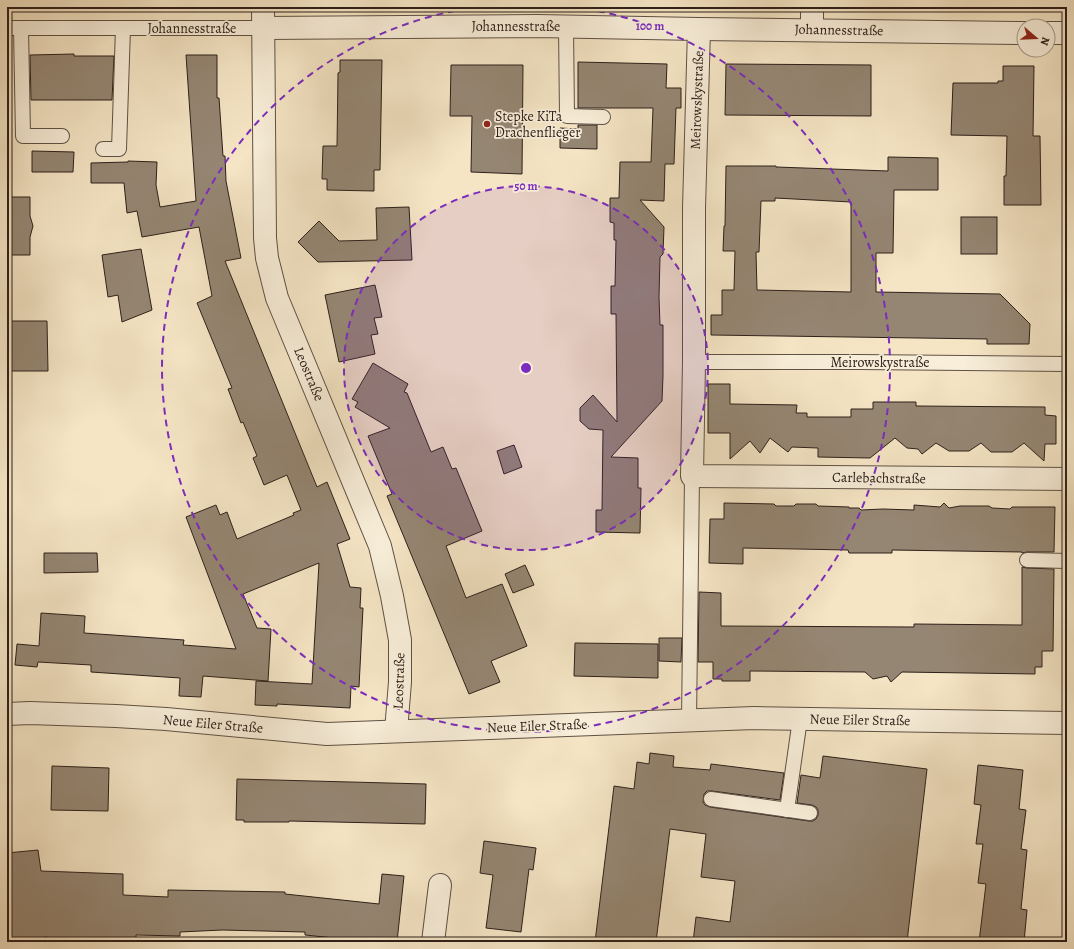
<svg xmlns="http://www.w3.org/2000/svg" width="1074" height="949" font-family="Alegreya,serif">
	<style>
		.building { fill: #958673; stroke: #2d201a; fill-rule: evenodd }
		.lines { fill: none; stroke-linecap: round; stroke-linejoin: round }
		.lane-casing { stroke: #5f5145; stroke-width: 16 }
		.street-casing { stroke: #5f5145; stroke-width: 24 }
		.lane { stroke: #f8eed9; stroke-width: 14 }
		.street { stroke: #f8eed9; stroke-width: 22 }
		.ring { fill: none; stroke: #7b2cbf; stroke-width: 2; stroke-dasharray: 7 5 }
		.poi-dot { fill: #8f2418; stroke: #f8eed9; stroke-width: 1.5 }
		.labels { text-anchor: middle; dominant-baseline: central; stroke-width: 3.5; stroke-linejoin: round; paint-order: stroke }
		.street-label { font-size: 14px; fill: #2d201a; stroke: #f8eed9 }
		.poi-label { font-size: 14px; fill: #2d201a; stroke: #f8eed9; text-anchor: start }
		.centre { fill: #7b2cbf; stroke: #f8eed9; stroke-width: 2 }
		.ring-label { font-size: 12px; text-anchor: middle; font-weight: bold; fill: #7b2cbf; stroke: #f8eed9; stroke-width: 3.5; stroke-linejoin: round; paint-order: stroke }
	</style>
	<rect width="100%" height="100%" fill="#f5e5c5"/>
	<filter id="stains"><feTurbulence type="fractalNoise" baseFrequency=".005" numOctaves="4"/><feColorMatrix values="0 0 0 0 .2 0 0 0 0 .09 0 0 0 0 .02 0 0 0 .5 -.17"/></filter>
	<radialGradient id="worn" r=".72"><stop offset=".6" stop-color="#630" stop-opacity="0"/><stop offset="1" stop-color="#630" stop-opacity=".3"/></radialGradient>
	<g class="building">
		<polygon points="74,54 74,56 114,56 112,100 31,100 30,55"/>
		<polygon points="186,55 217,55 217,98 219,98 223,156 225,156 226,181 241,258 225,261 317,487 327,482 350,539 337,544 350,587 361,588 360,608 363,608 359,687 351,686 350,708 277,704 277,706 255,705 256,681 312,684 319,563 243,594 257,628 271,629 268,681 203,676 201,697 179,696 180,678 91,672 91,665 38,662 37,667 15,665 17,644 39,646 41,613 85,616 84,633 184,640 183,645 236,649 186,517 216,505 220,515 227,512 237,539 294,515 293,513 301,510 287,475 264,485 253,458 257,456 243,422 241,423 228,389 232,388 197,303 212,296 199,227 142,237 137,211 127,213 124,183 91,183 91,163 128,162 128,161 157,162 156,185 160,207 196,201"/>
		<polygon points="340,60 382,60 380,170 374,170 374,191 327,190 327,179 322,179 323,146 337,146 338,73 340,72"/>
		<polygon points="578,62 667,64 666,88 681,88 681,108 676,108 674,164 665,164 664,201 640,200 664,227 663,254 660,257 659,297 660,325 663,325 663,376 662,401 611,457 638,458 638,488 641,488 640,533 596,532 596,510 602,510 603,430 589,429 580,421 580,408 593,395 617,422 616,314 611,314 611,286 615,286 616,240 614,240 614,223 610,222 610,198 619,198 620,162 651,162 653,108 578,108"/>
		<polygon points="726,64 871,65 871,116 725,115"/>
		<polygon points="451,65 523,65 522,174 471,172 472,116 450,116"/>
		<polygon points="1003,66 1034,66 1033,136 1040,136 1041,205 1004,205 1004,176 1006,176 1007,136 951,135 953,83 998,83 998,81 1003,81"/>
		<polygon points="578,125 597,125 597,149 560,148 560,128 578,129"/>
		<polygon points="32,151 74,152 73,172 32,172"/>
		<path d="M888 157 938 158V190H894L893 253H876V292L1000 294 1030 324 1029 344H987V339L711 335V315H722V290H734L735 251H723L724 226H725L726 166H776V167L888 171ZM775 198 851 202V292L757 290 756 252H759L761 201H775Z"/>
		<polygon points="7,197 30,197 30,216 33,226 30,237 30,255 7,255"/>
		<polygon points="409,207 412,260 318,262 298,242 319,221 339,241 377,240 376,208"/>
		<rect x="961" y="217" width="36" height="37"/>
		<polygon points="141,249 152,310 122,322 118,295 108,297 102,255"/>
		<polygon points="375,285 382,317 374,318 378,334 371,335 375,354 339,362 325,295"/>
		<polygon points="7,321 47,321 48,371 7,371"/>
		<polygon points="373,363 408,384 404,392 407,393 431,452 443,447 452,469 456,468 482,531 446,546 466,598 502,584 527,646 491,661 500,682 469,694 387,496 392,494 368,436 390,428 355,407 358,402 352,399"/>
		<polygon points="708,384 730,384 730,404 797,405 796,413 807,413 807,417 851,417 851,409 873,409 873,402 916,402 916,406 1045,407 1045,415 1056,416 1056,444 1045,444 1044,461 1024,443 1012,452 991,452 981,443 969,451 949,451 936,443 922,454 918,449 907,448 895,438 870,458 818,457 818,448 792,447 788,452 770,438 760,453 750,441 730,459 730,433 708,433"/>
		<polygon points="514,445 522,467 504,474 497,451"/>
		<polygon points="724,503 774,504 776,506 794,506 796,504 816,504 818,506 849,507 849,508 859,508 861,510 883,509 914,510 914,505 940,507 944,503 949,508 960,506 989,506 992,508 1010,509 1012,507 1055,507 1054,552 1027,552 1022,553 1022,552 892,550 892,553 849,553 848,550 743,548 743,564 709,563 710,519 724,519"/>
		<polygon points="44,553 97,553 98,572 44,573"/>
		<polygon points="525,565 534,585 513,593 505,574"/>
		<polygon points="1022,567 1027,568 1054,569 1053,651 1042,651 1042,667 1035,667 1035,674 902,672 891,682 887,676 873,679 865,672 750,671 750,681 722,681 722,679 713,679 713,662 698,662 699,592 721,593 721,626 914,627 914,624 1022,625"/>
		<polygon points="659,638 682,638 681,662 659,661"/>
		<polygon points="575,643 658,644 658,678 574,676"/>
		<polygon points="650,753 674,756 673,767 710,770 711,764 784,773 780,800 712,791 707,791 704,794 703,802 705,805 710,807 809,821 813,821 816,819 818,815 818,810 816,807 812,805 797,803 801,775 820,778 823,756 927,769 907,942 693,942 696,917 730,922 735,881 701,877 706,834 670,829 656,942 595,942 614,786 634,789 637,762 649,764"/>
		<polygon points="978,765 1023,770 1019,809 1026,810 1021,849 1027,850 1021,909 1027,910 1024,942 979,942 986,884 978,883 983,844 976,844 981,805 974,804"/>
		<polygon points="52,766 109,768 108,811 51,810"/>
		<polygon points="237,779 426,784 425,824 289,821 289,822 244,822 244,820 236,820"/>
		<polygon points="484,841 536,848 533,870 529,869 521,932 486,928 493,875 480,873"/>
		<polygon points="38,850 41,871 123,874 123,895 168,897 168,890 285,892 285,894 379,904 382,874 404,876 397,942 373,942 305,935 305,932 222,930 180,932 180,936 136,935 136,938 121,938 121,942 47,942 47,937 7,941 7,853"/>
	</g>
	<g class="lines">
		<defs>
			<g id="lane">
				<polyline points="566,26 567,116 603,117"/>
				<polyline points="7,28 263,28"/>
				<polyline points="21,28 23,136 62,136"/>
				<polyline points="103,149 119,149 123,28"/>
				<polyline points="694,362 859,362 1067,364"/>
				<polyline points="1027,560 1067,561"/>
				<polyline points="689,721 692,476"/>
				<polyline points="711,799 810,813"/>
				<polyline points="787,810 800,719"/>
			</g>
			<g id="street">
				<polyline points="263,7 265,238 267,258 277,298 380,546 392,596 400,640 400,682 396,731"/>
				<polyline points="263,28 537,26 699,29 1024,33"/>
				<polyline points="699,29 694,208 694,362 692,476 1067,479"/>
				<polyline points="812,30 812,7"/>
				<polyline points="1048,33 1067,33"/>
				<polyline points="7,714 30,713 116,716 166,719 327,734 754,718 1067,723"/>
				<polyline points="433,942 440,885"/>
			</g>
		</defs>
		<use href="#lane" class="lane-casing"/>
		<use href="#street" class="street-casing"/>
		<use href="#lane" class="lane"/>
		<use href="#street" class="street"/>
	</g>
	<circle cx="526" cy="368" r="182" fill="#7b2cbf" fill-opacity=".12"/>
	<g class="ring">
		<circle cx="526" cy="368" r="182"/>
		<path d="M574 7A364 364 0 1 1 478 7"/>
	</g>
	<circle class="poi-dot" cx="487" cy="124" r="4"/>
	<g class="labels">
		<g class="street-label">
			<text x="516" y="26">Johannesstraße</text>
			<text x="192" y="28">Johannesstraße</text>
			<text transform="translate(839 30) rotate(1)">Johannesstraße</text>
			<text transform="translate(697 100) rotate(-88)">Meirowskystraße</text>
			<text x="880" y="362">Meirowskystraße</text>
			<text transform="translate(309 374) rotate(67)">Leostraße</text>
			<text transform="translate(879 478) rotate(1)">Carlebachstraße</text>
			<text transform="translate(399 681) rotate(-88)">Leostraße</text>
			<text transform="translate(860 720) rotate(1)">Neue Eiler Straße</text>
			<text transform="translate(213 724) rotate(5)">Neue Eiler Straße</text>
			<text transform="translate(537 726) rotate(-2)">Neue Eiler Straße</text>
		</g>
		<g class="poi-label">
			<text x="495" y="116">Stepke KiTa<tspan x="495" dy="16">Drachenflieger</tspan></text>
		</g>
	</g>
	<circle cx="526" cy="368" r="6" class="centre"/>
	<g class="ring-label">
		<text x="650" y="30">100 m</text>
		<text x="526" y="190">50 m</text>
	</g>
	<rect width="1074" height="949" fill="none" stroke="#f5e5c5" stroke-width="24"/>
	<rect x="8" y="8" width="1058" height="933" fill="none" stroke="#2d201a" stroke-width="2"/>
	<rect x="12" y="12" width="1050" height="925" fill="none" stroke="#2d201a"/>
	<g transform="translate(1036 38) rotate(109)"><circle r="19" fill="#f8eed9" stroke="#a79c8d"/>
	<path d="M0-3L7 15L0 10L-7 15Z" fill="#8f2418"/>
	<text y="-6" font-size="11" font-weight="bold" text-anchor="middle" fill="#2d201a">N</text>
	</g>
	<rect width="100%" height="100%" filter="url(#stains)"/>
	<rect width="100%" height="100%" fill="url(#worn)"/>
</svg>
